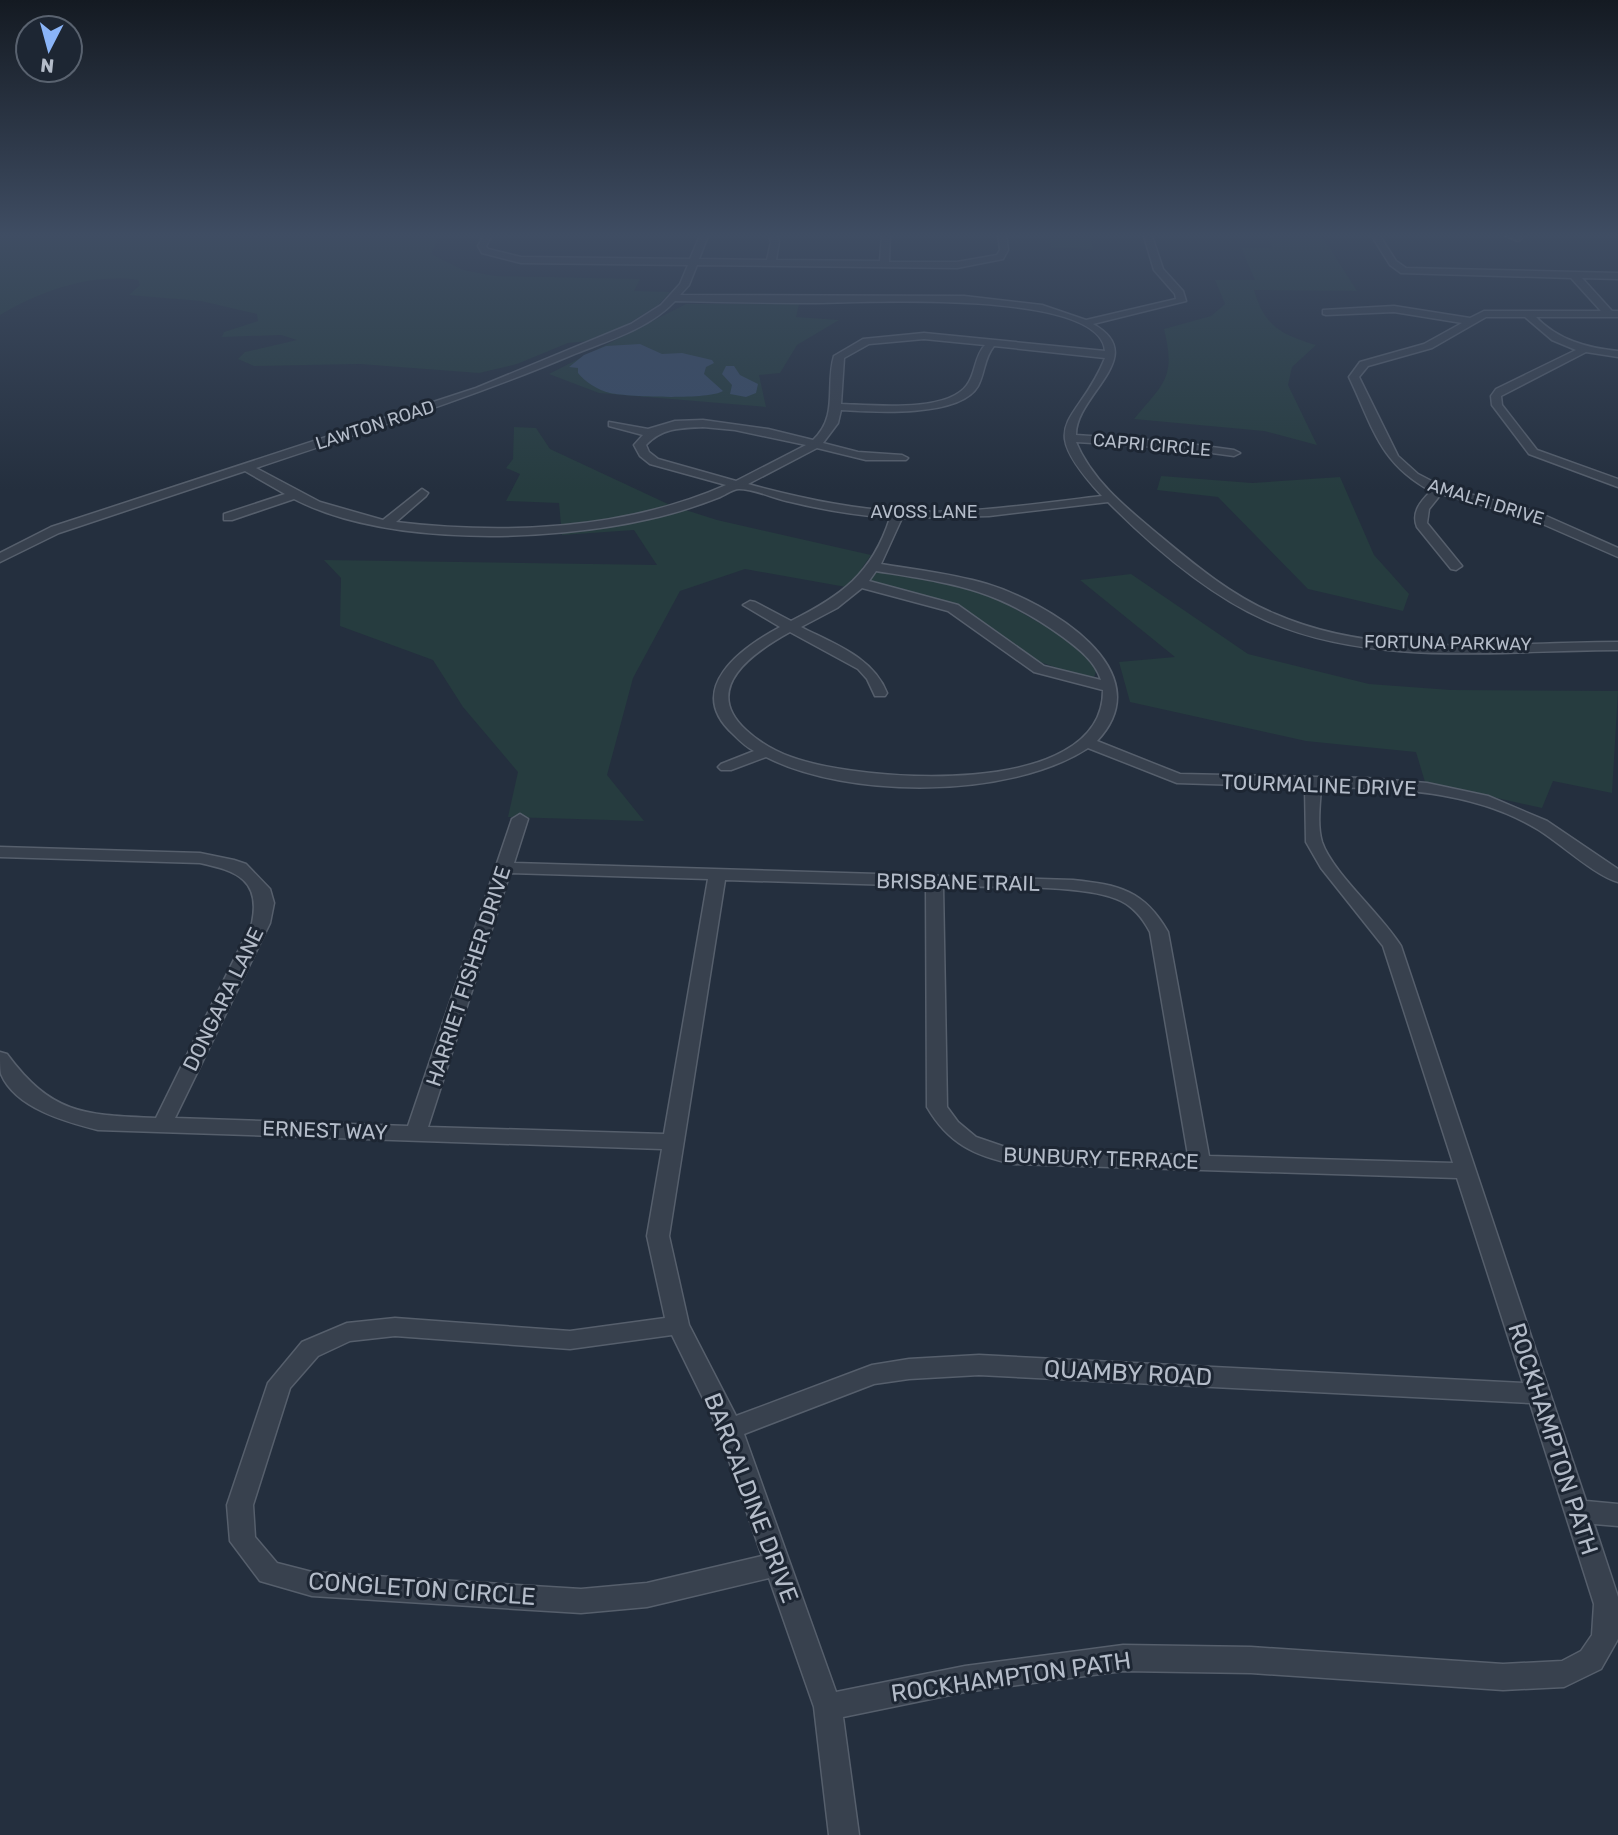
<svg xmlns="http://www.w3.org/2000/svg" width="1618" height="1835" font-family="Rubik,sans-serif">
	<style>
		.green { fill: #263c3f }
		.water { fill: #394c67 }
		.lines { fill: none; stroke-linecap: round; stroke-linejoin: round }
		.street-casing { stroke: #565f6c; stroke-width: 3 }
		.street { fill: #38414e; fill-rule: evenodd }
		.labels { text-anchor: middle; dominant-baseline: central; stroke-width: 6; stroke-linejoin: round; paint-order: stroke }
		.far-street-label { font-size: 18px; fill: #b4bcc9; stroke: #1d2633 }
		.street-label { font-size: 21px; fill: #b4bcc9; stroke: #1d2633 }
		.near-street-label { font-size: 24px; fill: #b4bcc9; stroke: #1d2633 }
	</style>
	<rect width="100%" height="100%" fill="#242f3e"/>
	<g class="green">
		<path d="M0 233H441L431 254 463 270 495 276 640 279 634 291 670 292 658 305 626 325 591 341 568 343 517 364 479 373 360 364 254 366 238 359 245 352 297 340 281 335 222 337 224 332 258 321 257 314 201 301 129 295 140 285 138 280C91 273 40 291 0 315Z"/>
		<polygon points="1049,233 1090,233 1093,249 1051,248"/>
		<path d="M1267 233H1320L1357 291 1254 290C1265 327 1281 334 1316 345L1292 367 1288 385 1317 445 1264 431 1134 419C1164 383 1176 378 1164 329L1211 316 1225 304 1215 280H1255L1241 248H1272Z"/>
		<polygon points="686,304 799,304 796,317 839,320 797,345 780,373 759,375 766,407 599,393 549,374"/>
		<polygon points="514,427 536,428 550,449 670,505 717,520 871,555 862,568 980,589 1073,642 1097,669 1093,680 1034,660 964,609 879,583 852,579 846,587 745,569 680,591 633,678 607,775 644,821 508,817 518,772 463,707 433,660 340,626 341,578 324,560 657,565 634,530 562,535 559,503 506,501 520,474 506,468 513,459"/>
		<polygon points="1161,476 1252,483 1340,477 1374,555 1409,594 1403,611 1308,589 1218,497 1157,490"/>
		<polygon points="1131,574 1248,654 1369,684 1451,690 1618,691 1612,793 1553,781 1542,808 1425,782 1416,752 1306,741 1130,702 1119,662 1175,657 1080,580"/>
	</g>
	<g class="water">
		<path d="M640 344 662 354 682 353 712 360 714 363 706 367 704 374 723 391C709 400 629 397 610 393 598 390 585 382 578 373V368L569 367 584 355 606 346Z"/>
		<polygon points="726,366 734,366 740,375 758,384 756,393 746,397 730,394 732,385 722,374"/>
	</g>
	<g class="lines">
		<defs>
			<g id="street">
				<path d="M485 233H493L486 246 488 249 521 257 690 259 701 233H709L699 259 767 260 771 242 768 233H776L779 242 776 260 880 261 882 233H890L889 262H957L997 255 1000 250 998 233H1006L1008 250 1003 259 957 268 697 265 689 285 680 295 964 296 1042 305 1086 320 1176 299 1175 294 1154 270 1143 233H1151L1163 269 1183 291 1186 301 1093 324C1151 356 1075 395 1076 435L1175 442 1234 450 1240 453 1234 456 1175 448 1076 442C1092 481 1129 510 1160 536 1196 566 1232 596 1275 614 1380 660 1506 642 1618 642V650C1503 650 1374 668 1265 620 1207 594 1153 547 1108 502L989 516 902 518 881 564C917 570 953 574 987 584 1046 602 1164 670 1097 741L1180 774 1366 778 1427 783 1488 796 1547 821 1618 869V882C1595 876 1559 842 1537 829 1473 790 1393 788 1321 787 1320 805 1317 825 1322 842 1332 872 1381 914 1401 946L1586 1501 1618 1504V1526L1594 1524 1618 1597V1639L1601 1669 1564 1687 1503 1690 1251 1673 1123 1671 965 1692 843 1717 859 1835H829L814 1707 769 1578 647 1607 581 1613 312 1596 260 1581 230 1541 227 1505 268 1383 302 1342 347 1323 395 1318 570 1331 665 1318 647 1236 662 1149 98 1130C66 1122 15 1108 1 1074 0 1068 0 1059 0 1052L7 1054C52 1115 85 1115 156 1118L252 923C261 880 237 871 200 863L0 857V847L200 853 234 860 246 864 270 889 274 903 270 923 175 1118 408 1126 512 819 520 814 528 819 514 863 1073 880C1119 885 1144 890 1168 932L1209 1156 1453 1163 1383 946 1321 868 1306 842 1305 787 1177 783 1088 748C1010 799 848 799 766 757L731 770H721L718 767 721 764 754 751C746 747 739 740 733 734 684 689 741 648 780 627L743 605 750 601 755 602 791 621C841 596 872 574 890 518 856 515 823 510 791 502 775 499 755 489 739 489 733 489 725 495 720 497 697 506 673 514 649 519 549 542 387 547 294 499L232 520H224V514L285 494 245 471 59 533 0 562V553L51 527 476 388 631 324 661 305 680 284 688 265 521 263 482 253 478 246ZM675 301C721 302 767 303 813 303 859 303 1101 288 1105 351L924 333 863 339 834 356C825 386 839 416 813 440L768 429 703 420 675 421 648 429 609 422V426L643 435 634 445 640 456 650 464 726 485C624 530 505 535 396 522L426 496 428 493 422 489 383 520 320 502 256 468C362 432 468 399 572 355 607 341 649 329 675 301ZM924 339 985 345C974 357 976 373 967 385 947 413 872 405 841 404L844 358 869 344ZM994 346 1105 358C1077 427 1032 420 1102 496 1034 504 964 515 895 511 845 508 796 497 748 484L817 448 866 460H906L908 458 902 455 858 452 823 443 838 423 841 410C872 412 960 418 978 386 985 373 984 358 994 346ZM703 427 735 430 806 445 736 481 658 459 649 452 646 445C662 428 680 428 703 427ZM876 571C956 584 995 588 1063 637 1079 649 1095 661 1101 680L1044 666 958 605 869 581ZM862 588 948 611 1034 672 1103 690C1104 801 859 782 791 757 774 751 759 742 746 730 700 688 754 652 790 632L858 669 867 679 875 696H885L887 693C873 657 834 644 801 627L837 608ZM510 873 708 879 664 1134 428 1127ZM725 880 926 886 927 1107C948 1143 974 1156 1014 1164L1457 1178 1523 1383 979 1355 909 1359 872 1365 736 1416 689 1325 669 1236ZM943 886C986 888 1086 883 1121 901 1135 908 1143 919 1150 932L1188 1155 1014 1150 976 1137 958 1122 947 1107ZM672 1335 718 1429 762 1556 647 1583 581 1589 312 1572 277 1563 255 1537 253 1505 290 1388 318 1356 350 1341 395 1336 570 1349ZM979 1375 1530 1403 1594 1604 1592 1635 1581 1651 1562 1661 1503 1664 1251 1647 1123 1645 965 1666 836 1692 744 1434 874 1384 909 1379Z"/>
				<path d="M1370 233H1378L1396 261 1406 268 1618 273V279L1582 278 1612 311H1618V317H1536C1558 340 1587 348 1618 351V357L1586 352 1501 396 1502 405 1537 450 1618 479V487L1529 454 1492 405 1491 396 1496 389 1576 350 1552 340 1525 317H1486L1432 348 1368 366 1359 377 1398 456 1418 474 1443 487 1537 512 1618 548V557L1529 518 1441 494 1429 509 1427 523 1462 566 1456 570 1451 569 1417 527C1411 512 1421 501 1431 491 1379 463 1373 427 1349 377L1360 362 1424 344 1462 323 1394 312 1326 315 1323 314V310L1394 306 1470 318 1484 311H1601L1571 278 1401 273 1390 265Z"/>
				<polygon points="1499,233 1512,233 1522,238 1518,241"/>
			</g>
		</defs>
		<use href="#street" class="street-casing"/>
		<use href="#street" class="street"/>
	</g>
	<linearGradient id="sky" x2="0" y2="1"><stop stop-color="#141a22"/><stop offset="0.48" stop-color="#3f4d63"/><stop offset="1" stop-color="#3f4d63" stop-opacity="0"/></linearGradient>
	<rect width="1618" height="490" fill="url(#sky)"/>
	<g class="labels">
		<g class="far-street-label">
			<text transform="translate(375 425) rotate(-18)">LAWTON ROAD</text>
			<text transform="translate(1152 445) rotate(5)">CAPRI CIRCLE</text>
			<text transform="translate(1486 502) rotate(17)">AMALFI DRIVE</text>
			<text x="924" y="512">AVOSS LANE</text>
			<text transform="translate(1448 643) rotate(1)">FORTUNA PARKWAY</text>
		</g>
		<g class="street-label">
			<text transform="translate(1319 785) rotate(2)">TOURMALINE DRIVE</text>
			<text transform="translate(958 882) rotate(1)">BRISBANE TRAIL</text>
			<text transform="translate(468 976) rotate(-72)">HARRIET FISHER DRIVE</text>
			<text transform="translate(223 999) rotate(-64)">DONGARA LANE</text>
			<text transform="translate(325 1130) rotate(2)">ERNEST WAY</text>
			<text transform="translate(1101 1158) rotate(2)">BUNBURY TERRACE</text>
		</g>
		<g class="near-street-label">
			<text transform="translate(1128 1373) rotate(3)">QUAMBY ROAD</text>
			<text transform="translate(1553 1439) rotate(72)">ROCKHAMPTON PATH</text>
			<text transform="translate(751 1498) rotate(69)">BARCALDINE DRIVE</text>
			<text transform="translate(422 1589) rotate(4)">CONGLETON CIRCLE</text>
			<text transform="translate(1011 1677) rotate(-8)">ROCKHAMPTON PATH</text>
		</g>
	</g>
	<g transform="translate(49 49) rotate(186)"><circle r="33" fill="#1d2633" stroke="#59626f" stroke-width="2"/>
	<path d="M0-5L12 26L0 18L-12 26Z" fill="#8ab4f8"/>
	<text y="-10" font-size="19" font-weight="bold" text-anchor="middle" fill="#b4bcc9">N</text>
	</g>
</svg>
